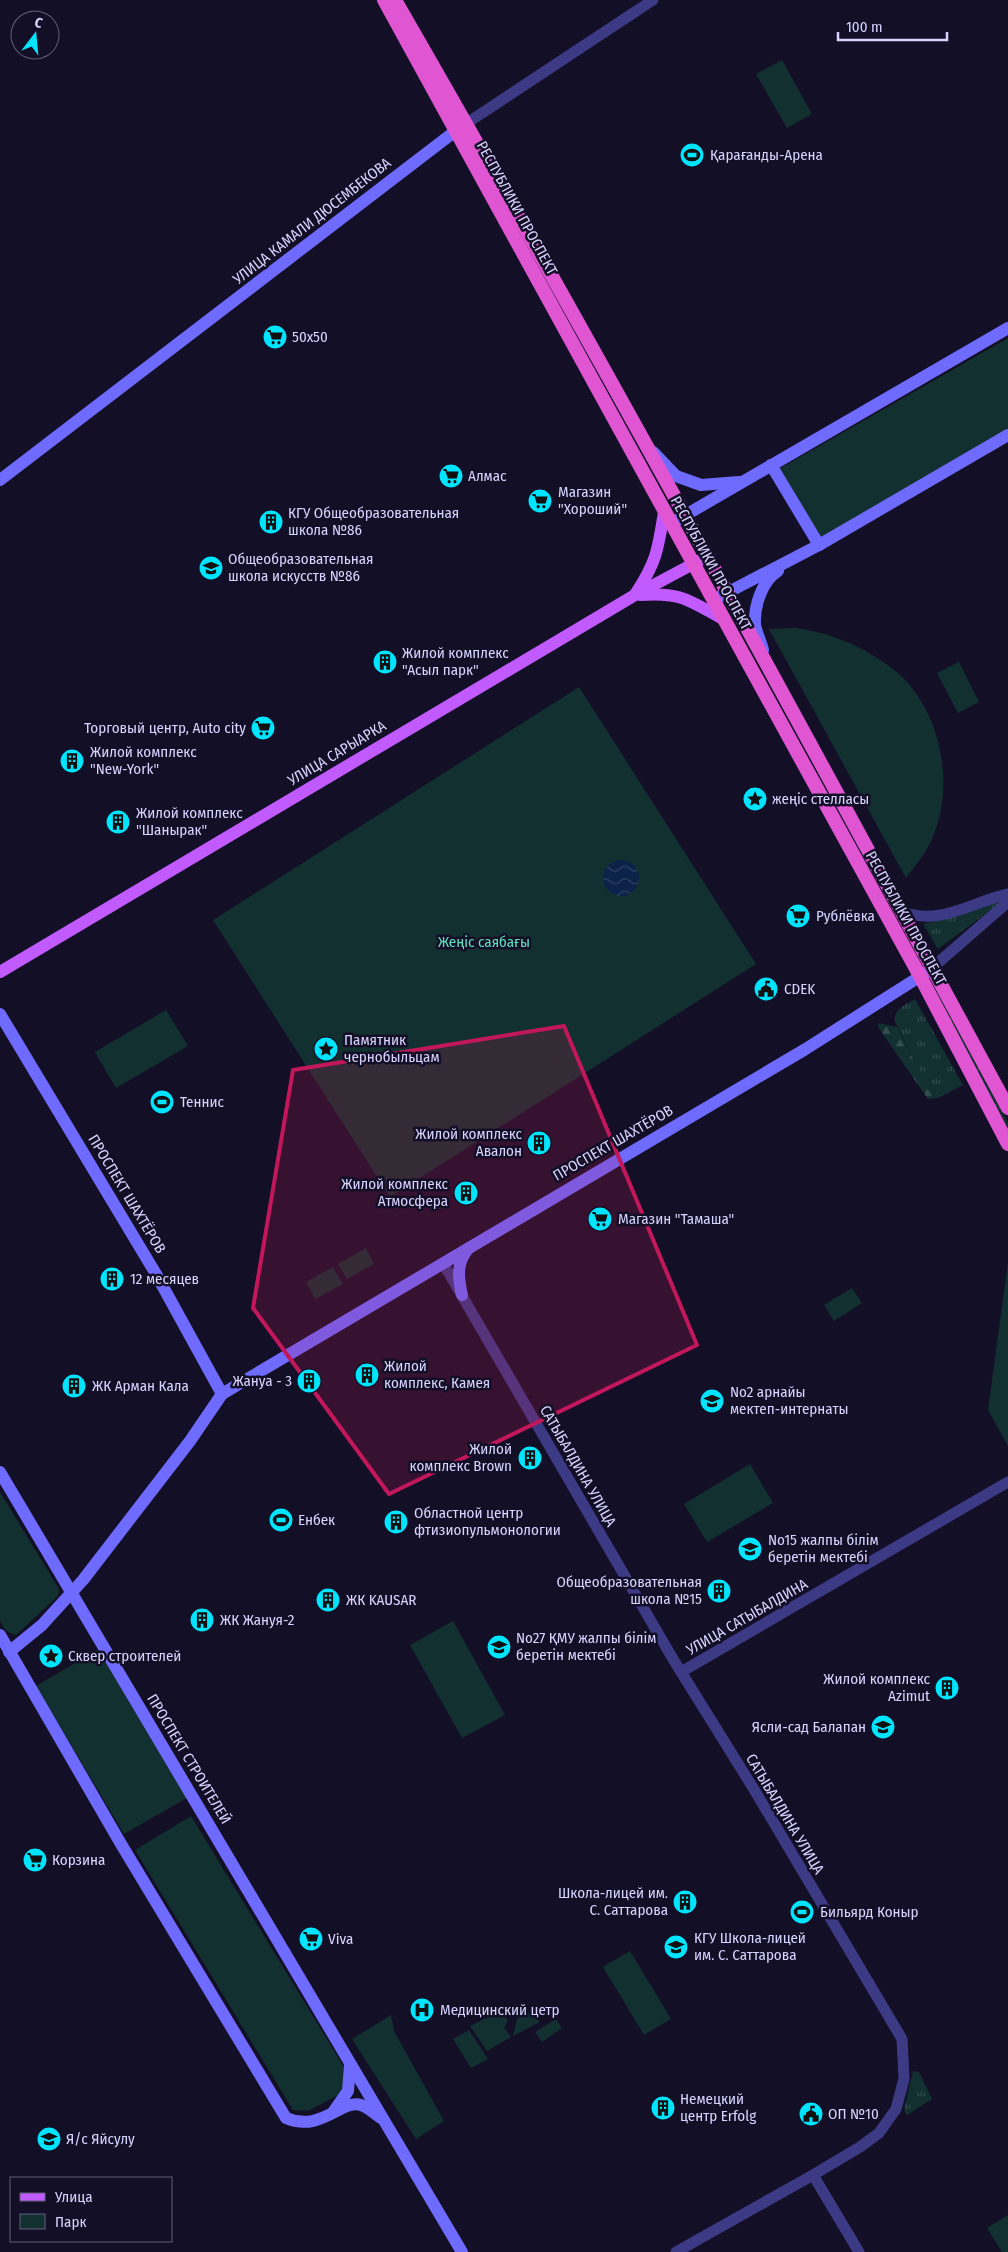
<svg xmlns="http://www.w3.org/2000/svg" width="1008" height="2252" font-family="'Fira Sans Condensed',sans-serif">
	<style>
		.grass { fill: url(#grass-tufts) }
		.forest { fill: url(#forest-firs) }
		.green { fill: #12302f }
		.water { fill: url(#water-waves) }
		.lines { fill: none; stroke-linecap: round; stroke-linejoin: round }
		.tertiary { stroke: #3d3a85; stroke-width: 11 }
		.secondary { stroke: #6f6bff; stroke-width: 12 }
		.primary { stroke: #c25bff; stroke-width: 12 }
		.trunk { stroke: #e055d1; stroke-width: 14 }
		.marked { fill: #c2185b; fill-opacity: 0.2; stroke: #c2185b; stroke-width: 4; stroke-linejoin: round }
		.labels { text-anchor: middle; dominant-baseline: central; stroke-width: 5; stroke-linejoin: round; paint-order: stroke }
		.poi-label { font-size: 15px; fill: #d9d4ff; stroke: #130f26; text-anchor: start }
		.street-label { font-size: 15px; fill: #d9d4ff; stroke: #130f26 }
		.park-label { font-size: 15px; fill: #5fe0c0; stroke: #130f26 }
	</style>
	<defs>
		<pattern id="grass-tufts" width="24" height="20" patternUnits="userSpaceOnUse" patternTransform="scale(1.25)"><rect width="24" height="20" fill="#12302f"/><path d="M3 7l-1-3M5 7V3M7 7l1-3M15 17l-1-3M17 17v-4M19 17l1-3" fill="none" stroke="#344d4e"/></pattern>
		<pattern id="forest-firs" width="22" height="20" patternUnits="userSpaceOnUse" patternTransform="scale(1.25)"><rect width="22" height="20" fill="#12302f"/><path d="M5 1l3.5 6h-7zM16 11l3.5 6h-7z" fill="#344d4e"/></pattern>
		<pattern id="water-waves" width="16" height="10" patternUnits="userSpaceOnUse" patternTransform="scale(1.25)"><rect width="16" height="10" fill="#0c2248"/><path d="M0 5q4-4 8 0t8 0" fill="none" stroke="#2f4163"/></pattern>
	</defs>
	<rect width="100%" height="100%" fill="#130f26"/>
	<g class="grass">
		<polygon points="996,901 1000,903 938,949 923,924 945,919"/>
		<polygon points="937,992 1008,1123 1008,1131 933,994"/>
		<path d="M915 999 963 1085 938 1098 920 1072 895 1022C893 1009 905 1005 915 999Z"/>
		<polygon points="913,2071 919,2072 932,2099 907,2115 904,2110"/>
	</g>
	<polygon class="forest" points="878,1023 897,1027 920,1072 938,1098 928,1099 878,1027"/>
	<g class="green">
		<polygon points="782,60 812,114 787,128 756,74"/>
		<polygon points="1008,338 1008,429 817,540 779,469"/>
		<path d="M796 628C833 633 870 649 899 674 943 714 956 791 930 843 924 856 914 867 906 878L769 629Z"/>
		<polygon points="959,662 979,702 958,713 937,673"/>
		<polygon points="579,687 756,964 390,1197 213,920"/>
		<polygon points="166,1010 188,1046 116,1088 95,1052"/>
		<polygon points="366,1248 374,1264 347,1279 338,1264"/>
		<polygon points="1008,1262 1008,1446 988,1410"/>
		<polygon points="333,1267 343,1284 315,1299 306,1282"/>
		<polygon points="852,1288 862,1303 834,1321 824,1305"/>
		<polygon points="750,1464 773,1503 707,1542 684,1504"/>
		<polygon points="0,1492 59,1589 58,1596 16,1635 6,1631 0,1621"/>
		<polygon points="453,1621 505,1715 462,1738 410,1645"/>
		<polygon points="99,1649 187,1798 124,1834 36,1686"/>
		<polygon points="191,1816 344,2067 347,2081 342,2093 308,2111 293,2110 135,1850"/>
		<polygon points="630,1951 671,2019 644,2035 603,1967"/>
		<polygon points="523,2008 540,2022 513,2036 519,2010"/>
		<polygon points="502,2010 508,2021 504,2027 511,2037 487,2051 470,2026"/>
		<polygon points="391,2015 394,2031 444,2121 416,2139 352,2039"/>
		<polygon points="556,2019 562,2028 542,2042 535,2032"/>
		<polygon points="469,2030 488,2059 471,2068 453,2039"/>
		<polygon points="1008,2215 1008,2252 1002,2252 987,2228"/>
	</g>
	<circle class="water" cx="621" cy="878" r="18"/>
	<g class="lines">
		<g class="tertiary">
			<polyline points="467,123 653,0"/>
			<path d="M900 911C941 927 970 902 1008 894"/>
			<polyline points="932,968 1008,902"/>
			<polyline points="443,1263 673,1659 755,1791 902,2039 904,2079 896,2109 879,2133 860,2147 813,2175 676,2252"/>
			<polyline points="681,1672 1008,1482"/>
			<polyline points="813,2175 859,2252"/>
		</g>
		<g class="secondary">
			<polyline points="653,452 676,476 701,485 739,482"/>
			<polyline points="771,465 819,545"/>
			<polyline points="0,480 462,126"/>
			<polyline points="677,520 1008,328"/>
			<polyline points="719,597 819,545 1008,435"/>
			<path d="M763 650C761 642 756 632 755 624 754 606 762 581 778 571"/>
			<polyline points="0,1014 156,1274 222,1394"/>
			<path d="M462 1295C458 1278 456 1262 469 1248"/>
			<polyline points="0,1472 462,2252"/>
			<path d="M0 1635 121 1844 286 2118C321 2133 341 2099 361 2105 368 2107 375 2114 381 2118"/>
			<polyline points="9,1652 42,1625 83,1580 190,1441 222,1394 804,1050 927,972"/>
			<polyline points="334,2111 348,2091 350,2066"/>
		</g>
		<g class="primary">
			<path d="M636 593C657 561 658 549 664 512"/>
			<path d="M640 595C682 592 688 600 723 619"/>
			<polyline points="0,972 635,595 706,557"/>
		</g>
		<g class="trunk">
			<polyline points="384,0 920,976 1008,1144"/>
			<path d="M395 0C606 366 807 737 1008 1108"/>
		</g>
	</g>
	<path class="marked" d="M564 1026 697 1345 389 1494 253 1308 293 1070Z"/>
	<defs>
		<symbol id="stadium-disc" viewBox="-11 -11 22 22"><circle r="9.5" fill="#00e5ff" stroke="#130f26"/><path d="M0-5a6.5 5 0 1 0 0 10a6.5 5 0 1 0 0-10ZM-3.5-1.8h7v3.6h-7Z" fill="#111"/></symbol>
		<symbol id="supermarket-disc" viewBox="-11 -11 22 22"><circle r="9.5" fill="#00e5ff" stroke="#130f26"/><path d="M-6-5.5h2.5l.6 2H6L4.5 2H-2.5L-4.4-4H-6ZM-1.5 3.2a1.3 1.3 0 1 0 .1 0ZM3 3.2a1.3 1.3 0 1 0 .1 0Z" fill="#111"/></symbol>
		<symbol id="building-disc" viewBox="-11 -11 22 22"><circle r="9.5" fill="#00e5ff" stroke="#130f26"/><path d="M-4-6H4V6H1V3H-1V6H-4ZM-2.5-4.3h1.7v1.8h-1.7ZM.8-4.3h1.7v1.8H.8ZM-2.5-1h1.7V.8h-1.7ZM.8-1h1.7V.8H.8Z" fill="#111"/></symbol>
		<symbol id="school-disc" viewBox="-11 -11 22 22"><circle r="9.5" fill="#00e5ff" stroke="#130f26"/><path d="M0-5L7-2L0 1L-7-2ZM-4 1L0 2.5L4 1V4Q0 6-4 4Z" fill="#111"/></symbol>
		<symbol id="sight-disc" viewBox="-11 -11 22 22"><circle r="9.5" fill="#00e5ff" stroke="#130f26"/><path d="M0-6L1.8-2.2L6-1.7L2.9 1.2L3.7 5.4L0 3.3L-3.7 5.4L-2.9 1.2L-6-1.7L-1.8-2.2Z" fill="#111"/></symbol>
		<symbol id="civic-disc" viewBox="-11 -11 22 22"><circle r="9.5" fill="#00e5ff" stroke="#130f26"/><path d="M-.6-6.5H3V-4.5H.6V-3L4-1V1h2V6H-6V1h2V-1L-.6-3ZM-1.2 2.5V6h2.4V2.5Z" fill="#111"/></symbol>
		<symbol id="hospital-disc" viewBox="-11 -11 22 22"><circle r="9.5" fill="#00e5ff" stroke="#130f26"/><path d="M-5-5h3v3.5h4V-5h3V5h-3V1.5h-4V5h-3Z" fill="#111"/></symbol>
	</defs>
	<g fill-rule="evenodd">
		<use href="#stadium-disc" x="678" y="141" width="28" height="28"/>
		<use href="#supermarket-disc" x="261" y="323" width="28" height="28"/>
		<use href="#supermarket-disc" x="437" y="462" width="28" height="28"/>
		<use href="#supermarket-disc" x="526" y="487" width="28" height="28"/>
		<use href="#building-disc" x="257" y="508" width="28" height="28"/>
		<use href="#school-disc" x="197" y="554" width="28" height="28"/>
		<use href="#building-disc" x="371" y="648" width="28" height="28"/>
		<use href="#supermarket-disc" x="249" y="714" width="28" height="28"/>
		<use href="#building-disc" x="58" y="747" width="28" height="28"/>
		<use href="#sight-disc" x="741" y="785" width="28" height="28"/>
		<use href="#building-disc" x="104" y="808" width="28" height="28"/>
		<use href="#supermarket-disc" x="784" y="902" width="28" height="28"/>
		<use href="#civic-disc" x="752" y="975" width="28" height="28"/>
		<use href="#sight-disc" x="312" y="1035" width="28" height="28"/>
		<use href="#stadium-disc" x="148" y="1088" width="28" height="28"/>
		<use href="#building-disc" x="525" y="1129" width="28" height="28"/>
		<use href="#building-disc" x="452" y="1179" width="28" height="28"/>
		<use href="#supermarket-disc" x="586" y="1205" width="28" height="28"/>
		<use href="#building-disc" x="98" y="1265" width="28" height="28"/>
		<use href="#building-disc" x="353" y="1361" width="28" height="28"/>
		<use href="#building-disc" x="295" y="1367" width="28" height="28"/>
		<use href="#building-disc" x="60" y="1372" width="28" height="28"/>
		<use href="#school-disc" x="698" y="1387" width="28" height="28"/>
		<use href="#building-disc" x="516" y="1444" width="28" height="28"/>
		<use href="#stadium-disc" x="267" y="1506" width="28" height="28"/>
		<use href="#building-disc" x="382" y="1508" width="28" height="28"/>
		<use href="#school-disc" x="736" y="1535" width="28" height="28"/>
		<use href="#building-disc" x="705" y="1577" width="28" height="28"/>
		<use href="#building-disc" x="314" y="1586" width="28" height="28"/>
		<use href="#building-disc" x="188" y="1606" width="28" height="28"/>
		<use href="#school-disc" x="485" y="1633" width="28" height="28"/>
		<use href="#sight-disc" x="37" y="1642" width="28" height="28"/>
		<use href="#building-disc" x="933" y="1674" width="28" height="28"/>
		<use href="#school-disc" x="869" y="1713" width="28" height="28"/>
		<use href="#supermarket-disc" x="21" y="1846" width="28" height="28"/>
		<use href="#building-disc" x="671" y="1888" width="28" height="28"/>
		<use href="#stadium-disc" x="788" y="1898" width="28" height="28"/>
		<use href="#supermarket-disc" x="297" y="1925" width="28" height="28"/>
		<use href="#school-disc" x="662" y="1933" width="28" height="28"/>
		<use href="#hospital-disc" x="408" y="1996" width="28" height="28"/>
		<use href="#building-disc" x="649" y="2094" width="28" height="28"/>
		<use href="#civic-disc" x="797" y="2100" width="28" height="28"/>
		<use href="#school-disc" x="35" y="2125" width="28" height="28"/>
	</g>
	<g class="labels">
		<g class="poi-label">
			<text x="710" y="155">Қарағанды-Арена</text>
			<text x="292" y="337">50х50</text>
			<text x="468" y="476">Алмас</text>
			<text x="558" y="492">Магазин<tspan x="558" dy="17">"Хороший"</tspan></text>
			<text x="288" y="513">КГУ Общеобразовательная<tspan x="288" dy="17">школа №86</tspan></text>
			<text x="228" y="559">Общеобразовательная<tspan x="228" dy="17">школа искусств №86</tspan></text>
			<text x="402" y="653">Жилой комплекс<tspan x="402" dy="17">"Асыл парк"</tspan></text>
			<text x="246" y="728" text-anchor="end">Торговый центр, Auto city</text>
			<text x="90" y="752">Жилой комплекс<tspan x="90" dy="17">"New-York"</tspan></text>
			<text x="772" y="799">жеңіс стелласы</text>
			<text x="136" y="813">Жилой комплекс<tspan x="136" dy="17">"Шанырак"</tspan></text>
			<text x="816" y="916">Рублёвка</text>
			<text x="784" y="989">CDEK</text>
			<text x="344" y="1040">Памятник<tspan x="344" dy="17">чернобыльцам</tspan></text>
			<text x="180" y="1102">Теннис</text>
			<text x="522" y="1134" text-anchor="end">Жилой комплекс<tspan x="522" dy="17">Авалон</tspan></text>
			<text x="448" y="1184" text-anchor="end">Жилой комплекс<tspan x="448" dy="17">Атмосфера</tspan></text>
			<text x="618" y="1219">Магазин "Тамаша"</text>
			<text x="130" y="1279">12 месяцев</text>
			<text x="384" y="1366">Жилой<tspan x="384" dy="17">комплекс, Камея</tspan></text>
			<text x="292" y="1381" text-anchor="end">Жануа - 3</text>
			<text x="92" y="1386">ЖК Арман Кала</text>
			<text x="730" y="1392">No2 арнайы<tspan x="730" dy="17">мектеп-интернаты</tspan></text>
			<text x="512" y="1449" text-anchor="end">Жилой<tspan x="512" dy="17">комплекс Brown</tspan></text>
			<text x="414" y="1513">Областной центр<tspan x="414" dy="17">фтизиопульмонологии</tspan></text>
			<text x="298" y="1520">Енбек</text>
			<text x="768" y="1540">No15 жалпы білім<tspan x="768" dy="17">беретін мектебі</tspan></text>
			<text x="702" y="1582" text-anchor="end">Общеобразовательная<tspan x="702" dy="17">школа №15</tspan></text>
			<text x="346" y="1600">ЖК KAUSAR</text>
			<text x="220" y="1620">ЖК Жануя-2</text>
			<text x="516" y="1638">No27 ҚМУ жалпы білім<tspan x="516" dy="17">беретін мектебі</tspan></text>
			<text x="68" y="1656">Сквер строителей</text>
			<text x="930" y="1679" text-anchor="end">Жилой комплекс<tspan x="930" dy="17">Azimut</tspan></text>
			<text x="866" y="1727" text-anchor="end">Ясли-сад Балапан</text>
			<text x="52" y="1860">Корзина</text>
			<text x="668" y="1893" text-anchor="end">Школа-лицей им.<tspan x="668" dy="17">С. Саттарова</tspan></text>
			<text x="820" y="1912">Бильярд Коныр</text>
			<text x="694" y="1938">КГУ Школа-лицей<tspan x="694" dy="17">им. С. Саттарова</tspan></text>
			<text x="328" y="1939">Viva</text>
			<text x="440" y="2010">Медицинский цетр</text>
			<text x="680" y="2099">Немецкий<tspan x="680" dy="17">центр Erfolg</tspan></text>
			<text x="828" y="2114">ОП №10</text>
			<text x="66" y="2139">Я/c Яйсулу</text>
		</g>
		<g class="street-label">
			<text transform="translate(517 208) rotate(61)">РЕСПУБЛИКИ ПРОСПЕКТ</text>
			<text transform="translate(312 221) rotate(-38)">УЛИЦА КАМАЛИ ДЮСЕМБЕКОВА</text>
			<text transform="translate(711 563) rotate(61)">РЕСПУБЛИКИ ПРОСПЕКТ</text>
			<text transform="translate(337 753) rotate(-31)">УЛИЦА САРЫАРКА</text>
			<text transform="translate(906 918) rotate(61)">РЕСПУБЛИКИ ПРОСПЕКТ</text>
			<text transform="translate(613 1143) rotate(-30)">ПРОСПЕКТ ШАХТЁРОВ</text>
			<text transform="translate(127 1194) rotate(59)">ПРОСПЕКТ ШАХТЁРОВ</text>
			<text transform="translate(578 1466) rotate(60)">САТЫБАЛДИНА УЛИЦА</text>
			<text transform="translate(747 1617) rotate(-30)">УЛИЦА САТЫБАЛДИНА</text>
			<text transform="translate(189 1759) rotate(59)">ПРОСПЕКТ СТРОИТЕЛЕЙ</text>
			<text transform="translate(785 1814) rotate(59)">САТЫБАЛДИНА УЛИЦА</text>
		</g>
		<g class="park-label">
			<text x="484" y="942">Жеңіс саябағы</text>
		</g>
	</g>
	<rect x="10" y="2177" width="162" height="65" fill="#130f26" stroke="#625e7d"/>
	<rect x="20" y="2193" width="25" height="8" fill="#c25bff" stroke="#625e7d"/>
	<text x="55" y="2202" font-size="15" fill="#d9d4ff">Улица</text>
	<rect x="20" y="2214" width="25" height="15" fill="#12302f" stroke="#625e7d"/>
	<text x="55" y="2227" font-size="15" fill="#d9d4ff">Парк</text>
	<g transform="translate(35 35) rotate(16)"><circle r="24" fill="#130f26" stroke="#625e7d"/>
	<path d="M0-4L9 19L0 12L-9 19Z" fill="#00e5ff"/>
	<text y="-8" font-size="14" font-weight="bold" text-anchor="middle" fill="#d9d4ff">С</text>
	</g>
	<path d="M838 32v8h109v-8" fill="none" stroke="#d9d4ff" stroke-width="2.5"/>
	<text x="846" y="32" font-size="15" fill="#d9d4ff" stroke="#130f26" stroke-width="4" paint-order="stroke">100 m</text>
</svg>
